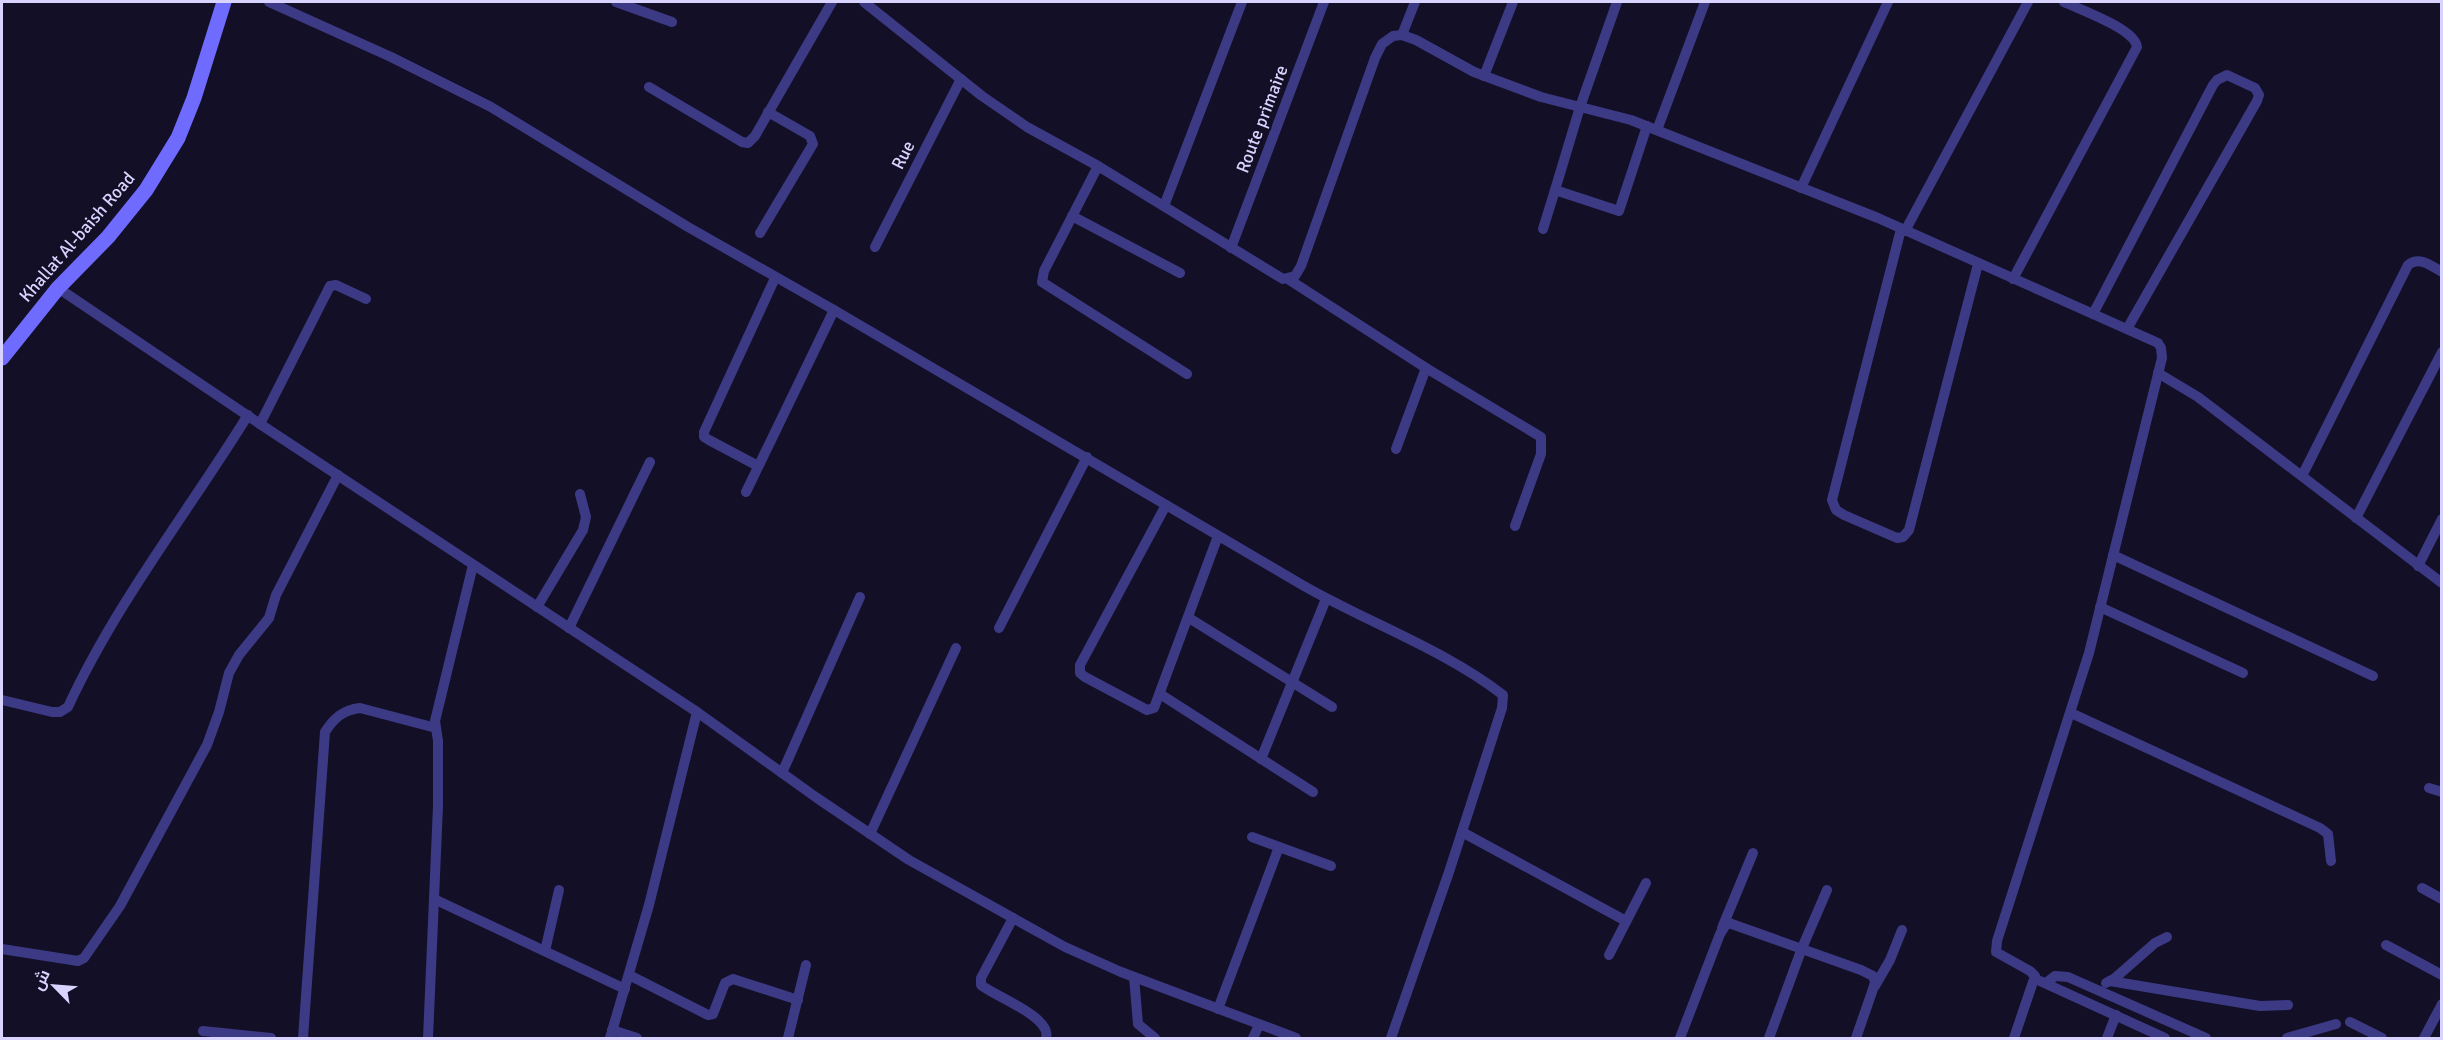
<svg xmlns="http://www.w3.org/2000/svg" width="2443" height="1040" font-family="Signika,Cairo,sans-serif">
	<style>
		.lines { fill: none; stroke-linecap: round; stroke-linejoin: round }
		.street { stroke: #3d3a85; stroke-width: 10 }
		.secondary { stroke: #6f6bff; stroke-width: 15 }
		.labels { text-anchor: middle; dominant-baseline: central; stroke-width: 4.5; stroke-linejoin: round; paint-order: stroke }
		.street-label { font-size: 18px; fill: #d9d4ff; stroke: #130f26 }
	</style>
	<rect width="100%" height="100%" fill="#130f26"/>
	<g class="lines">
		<g class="street">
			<path d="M269 2 391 57 491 107 688 227 834 310C991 402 1147 495 1304 586 1369 623 1443 649 1503 695L1502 708 1449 872 1391 1038"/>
			<polyline points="616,2 672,22"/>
			<polyline points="864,2 982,96 1027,127 1098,166 1283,279 1295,276 1301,266 1375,58 1382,44 1393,36 1402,35 1416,40 1474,72 1541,97 1631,120 1878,218 2158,343 2161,348 2162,358 2089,653 1997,941 1996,952 2030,971 2035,976 2014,1038"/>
			<polyline points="1617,2 1580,107 1555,190 1619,211 1647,126"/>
			<polyline points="1402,35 1415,2"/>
			<polyline points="1484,76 1513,2"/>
			<polyline points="649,87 742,142 748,143 755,136 832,2"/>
			<polyline points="1657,130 1705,2"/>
			<polyline points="1098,166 1044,271 1042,282 1187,374"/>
			<polyline points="1801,188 1888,2"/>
			<polyline points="1164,206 1242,2"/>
			<polyline points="1072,216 1180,273"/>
			<polyline points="1543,229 1555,190"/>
			<polyline points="1901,229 1832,500 1836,510 1844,515 1897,538 1903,537 1909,530 1978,264"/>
			<polyline points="1905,231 2028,2"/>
			<polyline points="760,233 813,144 810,136 768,112"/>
			<polyline points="875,247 961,79"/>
			<polyline points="1231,248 1324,2"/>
			<polyline points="1288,279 1426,368 1541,437 1541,454 1515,526"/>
			<path d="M2013 279 2137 47C2135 29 2081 10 2064 2"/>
			<polyline points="58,288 260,424 697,712 817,798 909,860 1065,947 1121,972 1296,1038"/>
			<polyline points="2093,314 2213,85 2217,80 2227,75 2255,88 2259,95 2257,101 2127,329"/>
			<polyline points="2158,373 2198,397 2442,583"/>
			<polyline points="260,424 330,286 336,285 366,299"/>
			<polyline points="1396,449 1426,368"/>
			<polyline points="758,466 709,440 704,437 704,432 775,278"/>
			<path d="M2302 476 2408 265C2419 256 2430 265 2442 272"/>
			<polyline points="746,492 834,310"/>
			<polyline points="1166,505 1080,665 1080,673 1085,677 1147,710 1154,708 1218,536"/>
			<polyline points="2356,518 2442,352"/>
			<polyline points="2113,555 2373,676"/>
			<polyline points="2418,566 2442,519"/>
			<polyline points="537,607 583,530 586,517 580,494"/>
			<polyline points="2100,607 2243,673"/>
			<polyline points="1189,618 1332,707"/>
			<polyline points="569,628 650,462"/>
			<polyline points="999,628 1087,457"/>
			<polyline points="1160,694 1313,792"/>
			<path d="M2 700 52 712H60L68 707C116 603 188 512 248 415"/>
			<polyline points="2071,713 2320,828 2328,834 2331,861"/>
			<polyline points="1261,759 1326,599"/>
			<polyline points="782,773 860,597"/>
			<polyline points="2429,788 2442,792"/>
			<polyline points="1462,832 1626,921"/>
			<polyline points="870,834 956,648"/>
			<polyline points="1252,837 1331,866"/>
			<polyline points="2422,888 2442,899"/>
			<polyline points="434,899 625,989"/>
			<path d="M1013 918 981 978V985C996 997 1052 1017 1046 1038"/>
			<polyline points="1722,928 1753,853"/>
			<polyline points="2386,945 2442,975"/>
			<polyline points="2,949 78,961 84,958 120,906 207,745 219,712 229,673 239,655 269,618 276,595 338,475"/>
			<polyline points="545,951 559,890"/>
			<polyline points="1609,955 1646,883"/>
			<polyline points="629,975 708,1015 713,1014 725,983 733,979 798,1000"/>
			<polyline points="1134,977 1138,1024 1155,1038"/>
			<polyline points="2040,981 2165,1038"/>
			<polyline points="2110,981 2260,1006 2288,1005"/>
			<polyline points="2046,983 2055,976 2068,977 2206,1038"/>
			<polyline points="2106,983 2115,978 2155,943 2167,937"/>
			<polyline points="1875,986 1890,960 1902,930"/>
			<polyline points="1218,1009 1279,847"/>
			<polyline points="2350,1022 2382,1038"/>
			<polyline points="612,1030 637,1038"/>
			<polyline points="203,1031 271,1038"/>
			<path d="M303 1038 325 732C334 718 343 710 360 708L436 728"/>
			<polyline points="428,1038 438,806 438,741 435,721 473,565"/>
			<polyline points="610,1038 649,905 697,712"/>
			<polyline points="788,1038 806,965"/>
			<polyline points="1253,1038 1259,1025"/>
			<polyline points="1680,1038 1720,934 1725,926 1729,923 1861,970 1873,976 1875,982 1873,989 1856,1038"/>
			<polyline points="1769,1038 1802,948 1827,890"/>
			<polyline points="2107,1038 2116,1015"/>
			<polyline points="2287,1038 2336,1024"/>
			<polyline points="2424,1038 2442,1004"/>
		</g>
		<polyline class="secondary" points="2,358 58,288 108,237 146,190 178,138 194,98 224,2"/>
	</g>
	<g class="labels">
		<g class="street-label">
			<text transform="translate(1262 119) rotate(-69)">Route primaire</text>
			<text transform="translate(903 155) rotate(-63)">Rue</text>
			<text transform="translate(77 237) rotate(-49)">Khallat Al-baish Road</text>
		</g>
	</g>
	<rect width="2443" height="1040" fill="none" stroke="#d9d4ff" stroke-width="6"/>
	<g transform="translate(54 986) rotate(295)" stroke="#130f26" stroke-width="4.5" paint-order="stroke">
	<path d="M0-4.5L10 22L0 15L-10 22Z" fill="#d9d4ff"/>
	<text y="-9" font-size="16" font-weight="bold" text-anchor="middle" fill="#d9d4ff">ش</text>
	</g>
</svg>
